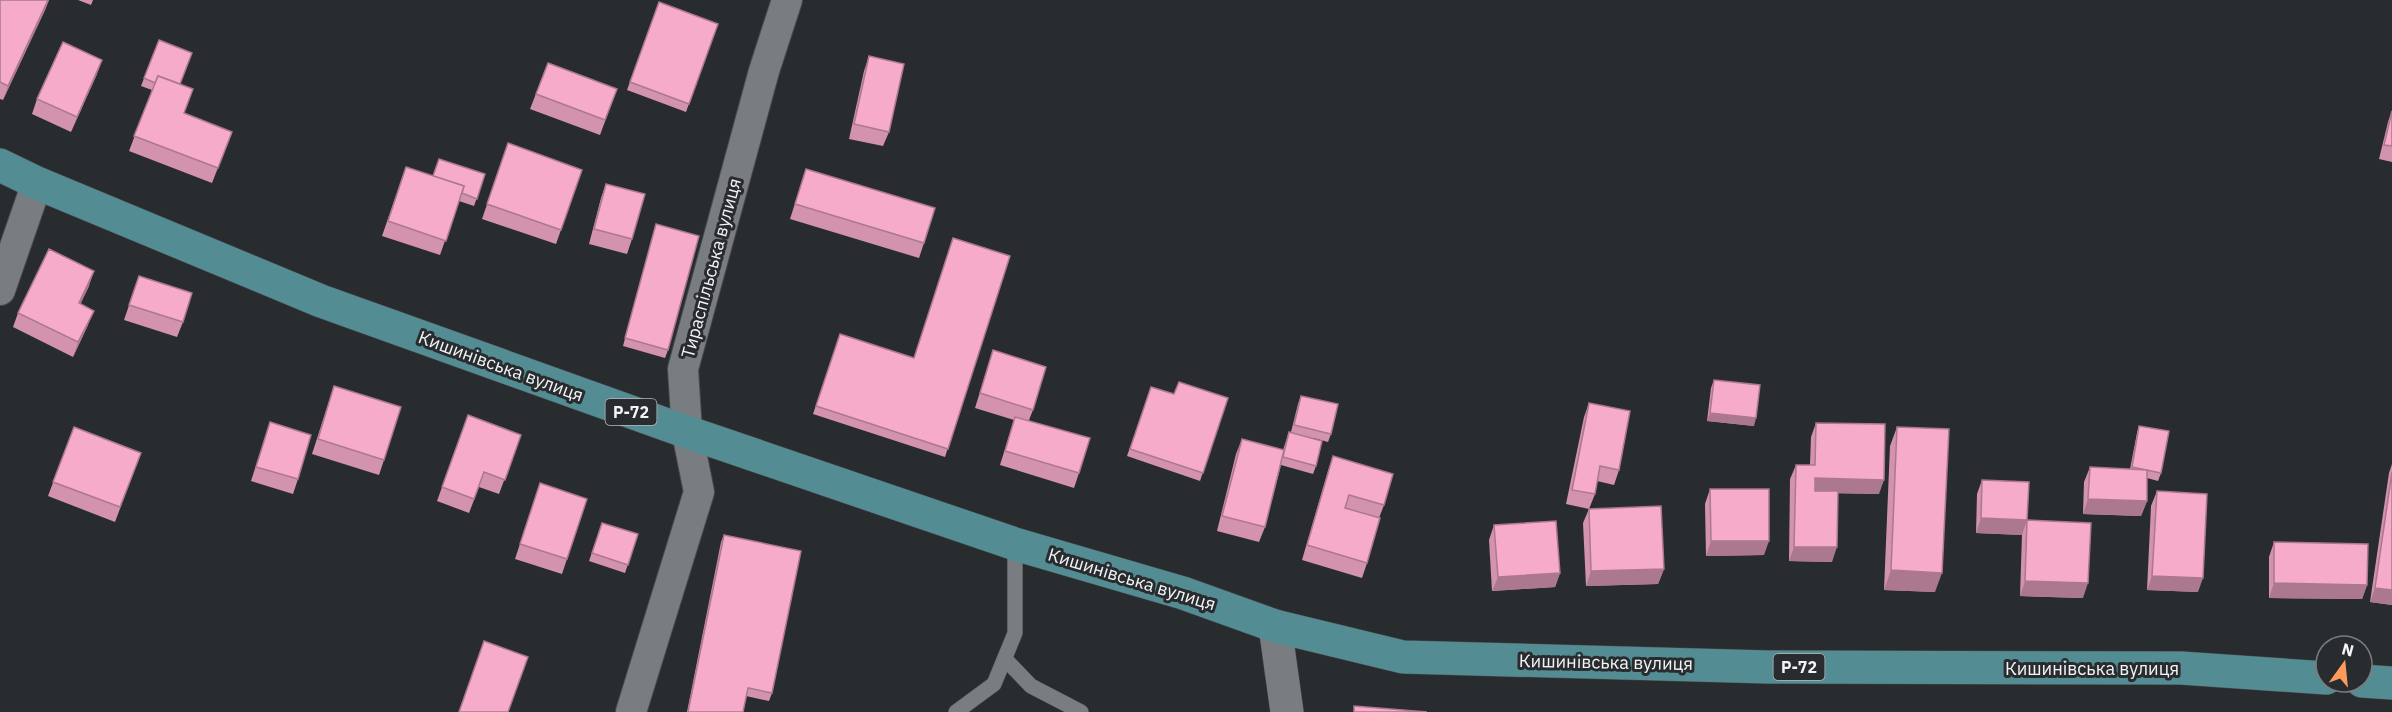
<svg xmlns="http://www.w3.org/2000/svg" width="2392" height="712" font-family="'IBM Plex Sans',sans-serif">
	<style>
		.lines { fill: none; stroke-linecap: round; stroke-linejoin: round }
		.lane-casing { stroke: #484a4d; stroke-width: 16 }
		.street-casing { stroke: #484a4d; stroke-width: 32 }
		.secondary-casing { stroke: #484a4d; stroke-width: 34 }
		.primary-casing { stroke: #484a4d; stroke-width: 34 }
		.lane { stroke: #797c80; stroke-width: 15 }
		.street { stroke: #797c80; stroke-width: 30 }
		.secondary { stroke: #797c80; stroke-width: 33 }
		.primary { stroke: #548c93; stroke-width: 33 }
		.wall { fill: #d393ad }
		.shaded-wall { fill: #ac788d }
		.building { fill: #f5abc9; stroke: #ac788d; stroke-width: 1.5 }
		.labels { text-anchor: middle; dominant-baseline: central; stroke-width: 6; stroke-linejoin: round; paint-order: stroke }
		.shield { fill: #292c2f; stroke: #b6b8bb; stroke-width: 1.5 }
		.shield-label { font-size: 16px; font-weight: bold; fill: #f3f4f7 }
		.street-label { font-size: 18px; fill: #f3f4f7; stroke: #292c2f }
	</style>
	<rect width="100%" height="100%" fill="#292c2f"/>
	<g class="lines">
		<defs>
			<g id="lane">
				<polyline points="1005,659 1031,686 1081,712"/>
				<polyline points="956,712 994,684 1015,633 1015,544"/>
			</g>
			<g id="street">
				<polyline points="0,290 37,183"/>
				<polyline points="631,712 699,492 687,432 683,369 764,71 787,0"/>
			</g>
			<polyline id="secondary" points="1275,626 1287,712"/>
			<g id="primary">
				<polyline points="0,165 37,183 321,301 687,432 1015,544 1183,593 1275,626 1403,657 1768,667 2181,668 2326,678"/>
				<polyline points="2362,681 2392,683"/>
			</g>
		</defs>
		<use href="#lane" class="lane-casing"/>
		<use href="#street" class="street-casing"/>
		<use href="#secondary" class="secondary-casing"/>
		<use href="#primary" class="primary-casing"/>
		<use href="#lane" class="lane"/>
		<use href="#street" class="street"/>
		<use href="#secondary" class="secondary"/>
		<use href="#primary" class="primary"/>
	</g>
	<g class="wall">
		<polygon points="0,0 49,0 45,10 3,100 0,99"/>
		<polygon points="78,0 93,0 91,5"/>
		<polygon points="659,2 718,24 686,112 627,90"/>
		<polygon points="159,40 180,84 184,113 232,132 212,183 129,151 152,90 141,86"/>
		<polygon points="869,56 889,132 883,146 849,139 864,71"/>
		<polygon points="548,63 617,89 600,135 530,109"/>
		<polygon points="97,74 71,132 32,114 37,99"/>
		<polygon points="2392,110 2392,162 2379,159 2388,122"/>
		<polygon points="508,143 582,170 556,244 482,219"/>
		<polygon points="806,169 924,243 919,258 790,219"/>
		<polygon points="485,174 474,206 459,201 440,255 382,236 401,181 433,176"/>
		<polygon points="606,184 632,239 627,254 589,244 601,198"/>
		<polygon points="656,224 668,350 665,358 623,346"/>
		<polygon points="1010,256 945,457 813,414 840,334 914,358"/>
		<polygon points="139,276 183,322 177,337 124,320"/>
		<polygon points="89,286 80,304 88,325 73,357 13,327 18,313"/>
		<polygon points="993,350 1033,410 1029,420 1079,473 1074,488 1000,465 1014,420 975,408"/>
		<polygon points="1714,380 1754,426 1707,421 1711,388"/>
		<polygon points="334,386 384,460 379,475 312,454"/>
		<polygon points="1151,387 1174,394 1228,398 1200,481 1127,456"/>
		<polygon points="1301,396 1331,434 1328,442 1314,438 1316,466 1313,474 1281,465 1265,527 1259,542 1217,531 1236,454 1242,439 1283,450 1289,432 1291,432 1298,404"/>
		<polygon points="1589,403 1619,470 1614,485 1597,481 1595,494 1589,509 1566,504 1584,417"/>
		<polygon points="468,415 521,435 499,494 479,487 469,513 437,501"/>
		<polygon points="270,422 298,479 293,494 251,481"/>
		<polygon points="1816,423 1879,494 1838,493 1832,562 1789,561 1790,479 1796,465 1810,465 1811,437"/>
		<polygon points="2139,426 2161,473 2158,481 2147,478 2147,501 2141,516 2083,514 2084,482 2090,467 2130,469 2137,433"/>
		<polygon points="74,427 141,453 115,522 48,496"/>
		<polygon points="1897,427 1935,592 1884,590 1890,446"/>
		<polygon points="1333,456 1384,505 1379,518 1367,563 1362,578 1302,560 1328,471"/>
		<polygon points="2392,464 2392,605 2370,602 2389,473"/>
		<polygon points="1982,480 2027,520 2083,598 2020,596 2022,535 1976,533 1977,494"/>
		<polygon points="540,483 567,559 562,574 515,559"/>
		<polygon points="1710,489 1764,555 1706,556 1705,504"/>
		<polygon points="2157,491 2198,592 2147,590 2151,506"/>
		<polygon points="1589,509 1664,569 1658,584 1586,586 1583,523"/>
		<polygon points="602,523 638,534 625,573 589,561"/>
		<polygon points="1494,525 1560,573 1555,587 1492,591 1489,540"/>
		<polygon points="724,535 772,693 769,701 746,696 743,712 687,712 721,542"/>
		<polygon points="2274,542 2367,585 2362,599 2269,598 2269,557"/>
	</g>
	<g class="shaded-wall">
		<polygon points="49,0 45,10 3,100 8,86"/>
		<polygon points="102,60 97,74 71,132 77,117"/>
		<polygon points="94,271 89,286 74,318 79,303"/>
		<polygon points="94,311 88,325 73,357 78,342"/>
		<polygon points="1710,413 1756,418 1754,426 1707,421"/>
		<polygon points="1815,478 1884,480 1879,494 1810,493"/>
		<polygon points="2088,499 2147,501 2141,516 2083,514"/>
		<polygon points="1981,518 2027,520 2022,535 1976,533"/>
		<polygon points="1711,541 1769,541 1764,555 1706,556"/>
		<polygon points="1794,547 1837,547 1832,562 1789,561"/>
		<polygon points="1664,569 1658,584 1586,586 1591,571"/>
		<polygon points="1891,570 1942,573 1935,592 1884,590"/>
		<polygon points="1560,573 1555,587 1492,591 1498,577"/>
		<polygon points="2152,576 2203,578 2198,592 2147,590"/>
		<polygon points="2025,581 2088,583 2083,598 2020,596"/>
		<polygon points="2274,583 2367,585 2362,599 2269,598"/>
		<polygon points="2375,588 2392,590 2392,605 2370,602"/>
	</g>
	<g class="building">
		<polygon points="0,0 48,0 8,86 0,82"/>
		<polygon points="659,2 718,24 689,104 630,82"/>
		<polygon points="159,40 192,53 180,84 158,76 155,83 144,78"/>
		<polygon points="63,42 102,60 77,117 37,99"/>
		<polygon points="869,56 904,64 889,132 854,124"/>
		<polygon points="548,63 617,89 605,120 536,94"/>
		<polygon points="158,76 193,89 184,113 232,132 218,168 134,136"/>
		<polygon points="2392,111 2392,146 2384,145"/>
		<polygon points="508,143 582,170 561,230 487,204"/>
		<polygon points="439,159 485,174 477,199 462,193 464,186 433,176"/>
		<polygon points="406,167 464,186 446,241 388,221"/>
		<polygon points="806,169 935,208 924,243 795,204"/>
		<polygon points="606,184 645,194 632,239 594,229"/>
		<polygon points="656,224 699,236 668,350 625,338"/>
		<polygon points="953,238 1010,256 948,449 816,406 840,334 914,358"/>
		<polygon points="49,249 94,271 79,303 94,311 78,342 18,313"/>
		<polygon points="139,276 192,293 183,322 129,305"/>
		<polygon points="993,350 1046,367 1033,410 980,393"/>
		<polygon points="1714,380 1760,385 1756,418 1710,413"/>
		<polygon points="1179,382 1228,398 1203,473 1130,449 1151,387 1174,394"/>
		<polygon points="334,386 401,407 384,460 318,439"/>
		<polygon points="1301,396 1338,404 1331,434 1294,425"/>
		<polygon points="1589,403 1630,411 1619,470 1600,466 1595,494 1572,490"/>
		<polygon points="468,415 521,435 505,480 484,472 474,499 442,487"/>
		<polygon points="1015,417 1090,438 1079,473 1005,451"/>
		<polygon points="270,422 311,435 298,479 256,467"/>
		<polygon points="1816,423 1885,424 1884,480 1815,478 1815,491 1838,491 1837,547 1794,547 1796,465 1815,465"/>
		<polygon points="2139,426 2169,431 2161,473 2132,467"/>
		<polygon points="74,427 141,453 120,507 53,482"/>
		<polygon points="1897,427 1949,429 1942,573 1891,570"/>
		<polygon points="1289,432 1322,441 1316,466 1283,457"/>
		<polygon points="1242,439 1284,450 1265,527 1222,516"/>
		<polygon points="1333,456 1393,474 1384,505 1349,495 1345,508 1380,518 1367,563 1307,545"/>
		<polygon points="2090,467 2147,470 2147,501 2088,499"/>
		<polygon points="2392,472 2392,590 2375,588"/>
		<polygon points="1982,480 2029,482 2027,520 1981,518"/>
		<polygon points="540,483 587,499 567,559 520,544"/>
		<polygon points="1710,489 1769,489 1769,541 1711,541"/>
		<polygon points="2157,491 2207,494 2203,578 2152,576"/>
		<polygon points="1661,506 1664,569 1591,571 1589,509"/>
		<polygon points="2027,520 2091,523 2088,583 2025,581"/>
		<polygon points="1556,521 1560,573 1498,577 1494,525"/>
		<polygon points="602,523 638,534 628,565 592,553"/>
		<polygon points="724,535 801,551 772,693 748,688 743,712 688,712"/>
		<polygon points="2274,542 2368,544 2367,585 2274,583"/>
		<polygon points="484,641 528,657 508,712 459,712"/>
		<polygon points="1354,706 1427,712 1354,712"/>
	</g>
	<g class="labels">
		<g class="shield">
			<rect x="605.5" y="399" width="51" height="26" rx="4.5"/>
			<rect x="1773.5" y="654" width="51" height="26" rx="4.5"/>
		</g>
		<g class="shield-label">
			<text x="631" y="412">Р-72</text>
			<text x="1799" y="667">Р-72</text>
		</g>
		<g class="street-label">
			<text transform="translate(711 268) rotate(-75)">Тираспільська вулиця</text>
			<text transform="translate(501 366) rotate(20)">Кишинівська вулиця</text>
			<text transform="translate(1132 579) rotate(17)">Кишинівська вулиця</text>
			<text transform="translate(1606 662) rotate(1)">Кишинівська вулиця</text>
			<text x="2092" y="668">Кишинівська вулиця</text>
		</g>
	</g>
	<g transform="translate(2344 664) rotate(15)"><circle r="28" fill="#292c2f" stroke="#7a7c7f" stroke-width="1.5"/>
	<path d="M0-4.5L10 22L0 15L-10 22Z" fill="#ff9b5a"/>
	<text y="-9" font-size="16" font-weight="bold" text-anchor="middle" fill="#f3f4f7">N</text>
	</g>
</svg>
